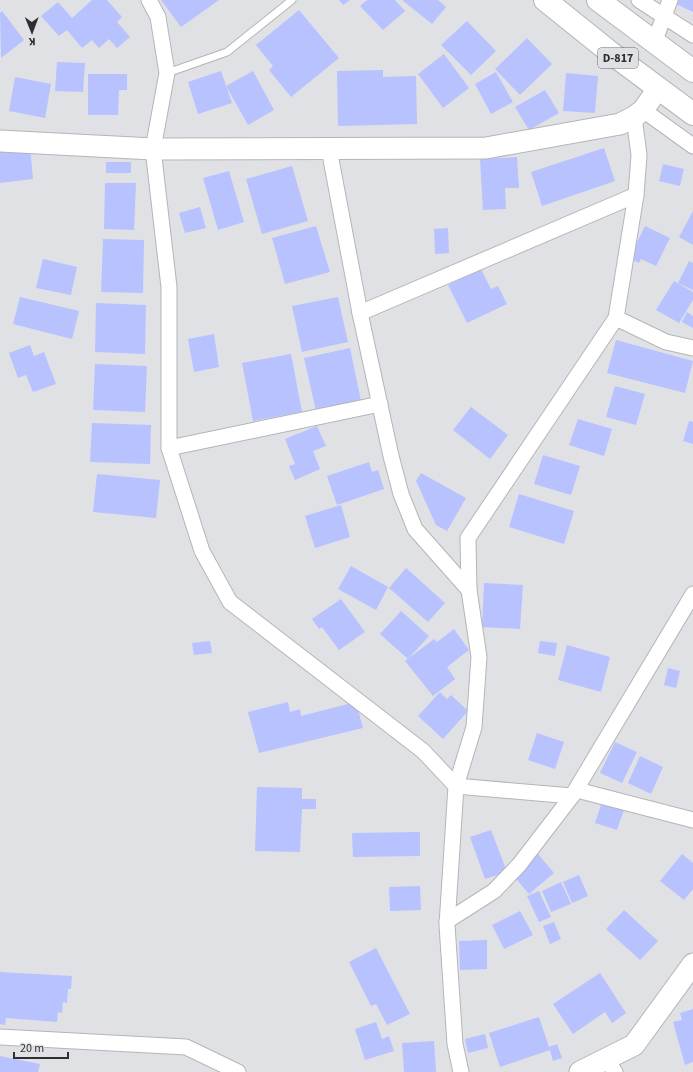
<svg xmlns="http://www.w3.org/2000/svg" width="693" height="1072" font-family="'Source Sans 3',sans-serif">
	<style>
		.building { fill: #b7c2ff }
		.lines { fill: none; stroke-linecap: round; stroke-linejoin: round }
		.lane-casing { stroke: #b4b5b9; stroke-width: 9 }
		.street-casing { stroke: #b4b5b9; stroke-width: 17 }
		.secondary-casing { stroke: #b4b5b9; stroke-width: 23 }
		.highway-casing { stroke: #b4b5b9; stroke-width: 24 }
		.lane { stroke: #fff; stroke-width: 7 }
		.street { stroke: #fff; stroke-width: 15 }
		.secondary { stroke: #fff; stroke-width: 21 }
		.highway { stroke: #fff; stroke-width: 22 }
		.labels { text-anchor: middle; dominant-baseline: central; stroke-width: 3.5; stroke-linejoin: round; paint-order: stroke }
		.shield { fill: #e0e1e5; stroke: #636466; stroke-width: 1 }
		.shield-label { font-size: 12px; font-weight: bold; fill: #2e2f30 }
	</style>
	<rect width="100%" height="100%" fill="#e0e1e5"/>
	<g class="building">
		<polygon points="92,0 107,0 122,17 117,22 130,37 117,48 109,39 99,48 92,40 82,48 67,30 59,36 41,16 58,2 72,18"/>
		<polygon points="161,0 219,0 181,27"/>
		<polygon points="339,0 350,0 343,5"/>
		<polygon points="367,0 395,0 405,11 383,30 360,6"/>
		<polygon points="402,0 438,0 446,7 432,24"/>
		<polygon points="676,0 693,0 693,12 674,3"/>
		<polygon points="299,10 339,58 291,97 269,70 273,66 256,45"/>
		<polygon points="2,11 24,40 1,58 0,13"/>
		<polygon points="467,21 496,51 471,75 441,45"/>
		<polygon points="527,38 552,64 520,95 495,69"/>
		<polygon points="444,54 469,88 443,108 418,74"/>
		<polygon points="57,62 85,63 83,92 55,91"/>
		<polygon points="383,70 383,77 416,76 417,124 338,126 337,71"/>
		<polygon points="221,71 232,103 198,114 188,82"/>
		<polygon points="253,71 274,110 248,125 226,86"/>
		<polygon points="496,72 513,102 491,114 475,84"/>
		<polygon points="566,73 598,76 595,113 563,111"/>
		<polygon points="88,74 127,74 127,90 119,90 118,115 88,115"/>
		<polygon points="15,77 51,84 45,118 9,111"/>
		<polygon points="545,90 559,113 529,130 515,107"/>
		<polygon points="30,147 33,179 0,183 0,151"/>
		<polygon points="604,148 615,181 542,206 531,172"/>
		<polygon points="517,157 519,188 505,188 506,209 483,210 480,159"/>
		<rect x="106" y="162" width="25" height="11"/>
		<polygon points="663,164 684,169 680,186 659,181"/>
		<polygon points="292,166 308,221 262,234 246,179"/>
		<polygon points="229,171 244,222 218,230 203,178"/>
		<polygon points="105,183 136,183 134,230 104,229"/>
		<polygon points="200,207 206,228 185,233 179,213"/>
		<polygon points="693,211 693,245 679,237"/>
		<polygon points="316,226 330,272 285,284 272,238"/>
		<polygon points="645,226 670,238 656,266 641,259 639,263 629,258"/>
		<polygon points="448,228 449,253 435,254 434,229"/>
		<polygon points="103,239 144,240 143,293 101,292"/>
		<polygon points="43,259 77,267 71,295 36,288"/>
		<polygon points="689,261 693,263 693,290 678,283"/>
		<polygon points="481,269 491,289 498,286 507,304 467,323 448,285"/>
		<polygon points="674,281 693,292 693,300 679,323 656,310"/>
		<polygon points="20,297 79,311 72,339 13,324"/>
		<polygon points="338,297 348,342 302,352 292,306"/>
		<polygon points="96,303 146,305 145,354 95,352"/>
		<polygon points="687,312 693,316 693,328 682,322"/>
		<polygon points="214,334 219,367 194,372 188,339"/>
		<polygon points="616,340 693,361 685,393 607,373"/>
		<polygon points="30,345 34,356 44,352 56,384 33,392 26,375 18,378 9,353"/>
		<polygon points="350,348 361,401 316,411 304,358"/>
		<polygon points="291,354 302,412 253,421 242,363"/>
		<polygon points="95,364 147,366 145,412 93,410"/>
		<polygon points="615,386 645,394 636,425 606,417"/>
		<polygon points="471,407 508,435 490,459 453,430"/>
		<polygon points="578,419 612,429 604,456 569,445"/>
		<polygon points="689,421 693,422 693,444 683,441"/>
		<polygon points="92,423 151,425 150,464 90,462"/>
		<polygon points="317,426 326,446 313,451 320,469 295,480 289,466 295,464 285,439"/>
		<polygon points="543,455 580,466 571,495 534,484"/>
		<polygon points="369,462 372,472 378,470 384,489 337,505 327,476"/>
		<polygon points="421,473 466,498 447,531 436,525 416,481"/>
		<polygon points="97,474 160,480 156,518 93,512"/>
		<polygon points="519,494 574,511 564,544 509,527"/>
		<polygon points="341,505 350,537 315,548 305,516"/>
		<polygon points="351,566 388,587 376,610 338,589"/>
		<polygon points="406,568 445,603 428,622 389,588"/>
		<polygon points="484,583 523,585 520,629 482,627"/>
		<polygon points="341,599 365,632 339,650 322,627 319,629 312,619"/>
		<polygon points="401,611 429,636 408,659 380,634"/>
		<polygon points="454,629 469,650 447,667 455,679 433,696 405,661 434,639 437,642"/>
		<polygon points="210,641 212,653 194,655 192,643"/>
		<polygon points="540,641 557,643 555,656 538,653"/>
		<polygon points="567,645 610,657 601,692 558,680"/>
		<polygon points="668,668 680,671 676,688 664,685"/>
		<polygon points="440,692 447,699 451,695 468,711 443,739 418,716"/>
		<polygon points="288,702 290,712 300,709 301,716 356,702 363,728 259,753 248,712"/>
		<polygon points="537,733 564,742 555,769 528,760"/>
		<polygon points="615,742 637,752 622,783 600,773"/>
		<polygon points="640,756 663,767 651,794 628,783"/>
		<polygon points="257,787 302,788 302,799 316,799 316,809 302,809 300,852 255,851"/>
		<polygon points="603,799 625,807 617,830 595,823"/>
		<polygon points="491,830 507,872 485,879 470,837"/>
		<polygon points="420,832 420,856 353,857 352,833"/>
		<polygon points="538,854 554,873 529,894 513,875"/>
		<polygon points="682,854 693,863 693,889 684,900 660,881"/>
		<polygon points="579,875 588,896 572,903 563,882"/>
		<polygon points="561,882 571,904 551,912 542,891"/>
		<polygon points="420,886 421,910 390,911 389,887"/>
		<polygon points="539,891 551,917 539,922 527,896"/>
		<polygon points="624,910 658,941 640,960 606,929"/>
		<polygon points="520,911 533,935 504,949 492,925"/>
		<polygon points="554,922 561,939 550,944 543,926"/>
		<polygon points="487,940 487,969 460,970 459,941"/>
		<polygon points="376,948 410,1014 387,1025 376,1004 371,1006 349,962"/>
		<polygon points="0,972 72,976 71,989 68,989 67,1003 63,1002 62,1013 58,1012 57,1022 6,1018 5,1025 0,1024"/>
		<polygon points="600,973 626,1013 612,1023 605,1012 573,1034 553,1004"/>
		<polygon points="693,1009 693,1062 685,1065 673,1022 682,1020 680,1013"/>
		<polygon points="539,1017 549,1047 557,1044 562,1058 553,1061 550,1050 500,1067 489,1033"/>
		<polygon points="376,1022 382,1039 389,1036 394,1051 365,1060 355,1029"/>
		<polygon points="485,1034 488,1048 468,1053 465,1039"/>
		<polygon points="434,1041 436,1072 404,1072 402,1043"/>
		<polygon points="0,1056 40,1064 38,1072 0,1072"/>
	</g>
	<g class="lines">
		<defs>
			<polyline id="lane" points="167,73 227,52 292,0"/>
			<g id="street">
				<polyline points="149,0 158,17 167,73 153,149 169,287 169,448 202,551 230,602 423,751 456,786 447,925 455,1044 461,1072"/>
				<polyline points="639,0 693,35"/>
				<polyline points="654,43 670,0"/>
				<polyline points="643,110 693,146"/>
				<polyline points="329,149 360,313 391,456 401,494 415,529 469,590"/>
				<polyline points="360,313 636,195"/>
				<polyline points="616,318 666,342 693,348"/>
				<polyline points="169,448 380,404"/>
				<polyline points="577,790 693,820"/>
				<polyline points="572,796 456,786 474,727 479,657 469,590 468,538 616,318 636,195 639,155 634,117"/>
				<polyline points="447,921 494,891 519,865 572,796 693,594"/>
				<polyline points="0,1037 186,1047 238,1072"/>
				<polyline points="606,1059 615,1072"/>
			</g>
			<g id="secondary">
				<polyline points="0,141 153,149 486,148 620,124 634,117 643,110 658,89"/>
				<polyline points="580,1072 634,1045 693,964"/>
			</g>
			<g id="highway">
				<polyline points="545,0 611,53 693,114"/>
				<polyline points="598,0 693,71"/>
			</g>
		</defs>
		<use href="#lane" class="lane-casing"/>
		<use href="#street" class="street-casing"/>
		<use href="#secondary" class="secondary-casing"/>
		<use href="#highway" class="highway-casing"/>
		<use href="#lane" class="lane"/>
		<use href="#street" class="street"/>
		<use href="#secondary" class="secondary"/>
		<use href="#highway" class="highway"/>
	</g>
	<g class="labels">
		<rect class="shield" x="598" y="48" width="40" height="20" rx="3"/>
		<g class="shield-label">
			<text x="618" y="58">D-817</text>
		</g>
	</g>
	<g transform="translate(32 32) rotate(179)" stroke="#e0e1e5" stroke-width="3" paint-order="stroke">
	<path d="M0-3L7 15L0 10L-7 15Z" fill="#2e2f30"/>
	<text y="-6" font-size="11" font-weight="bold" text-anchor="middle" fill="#2e2f30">K</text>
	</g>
	<path d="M14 1052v6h54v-6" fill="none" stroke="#2e2f30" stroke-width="2"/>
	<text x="20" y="1052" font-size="12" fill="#2e2f30" stroke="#e0e1e5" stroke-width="3" paint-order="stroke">20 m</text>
</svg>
